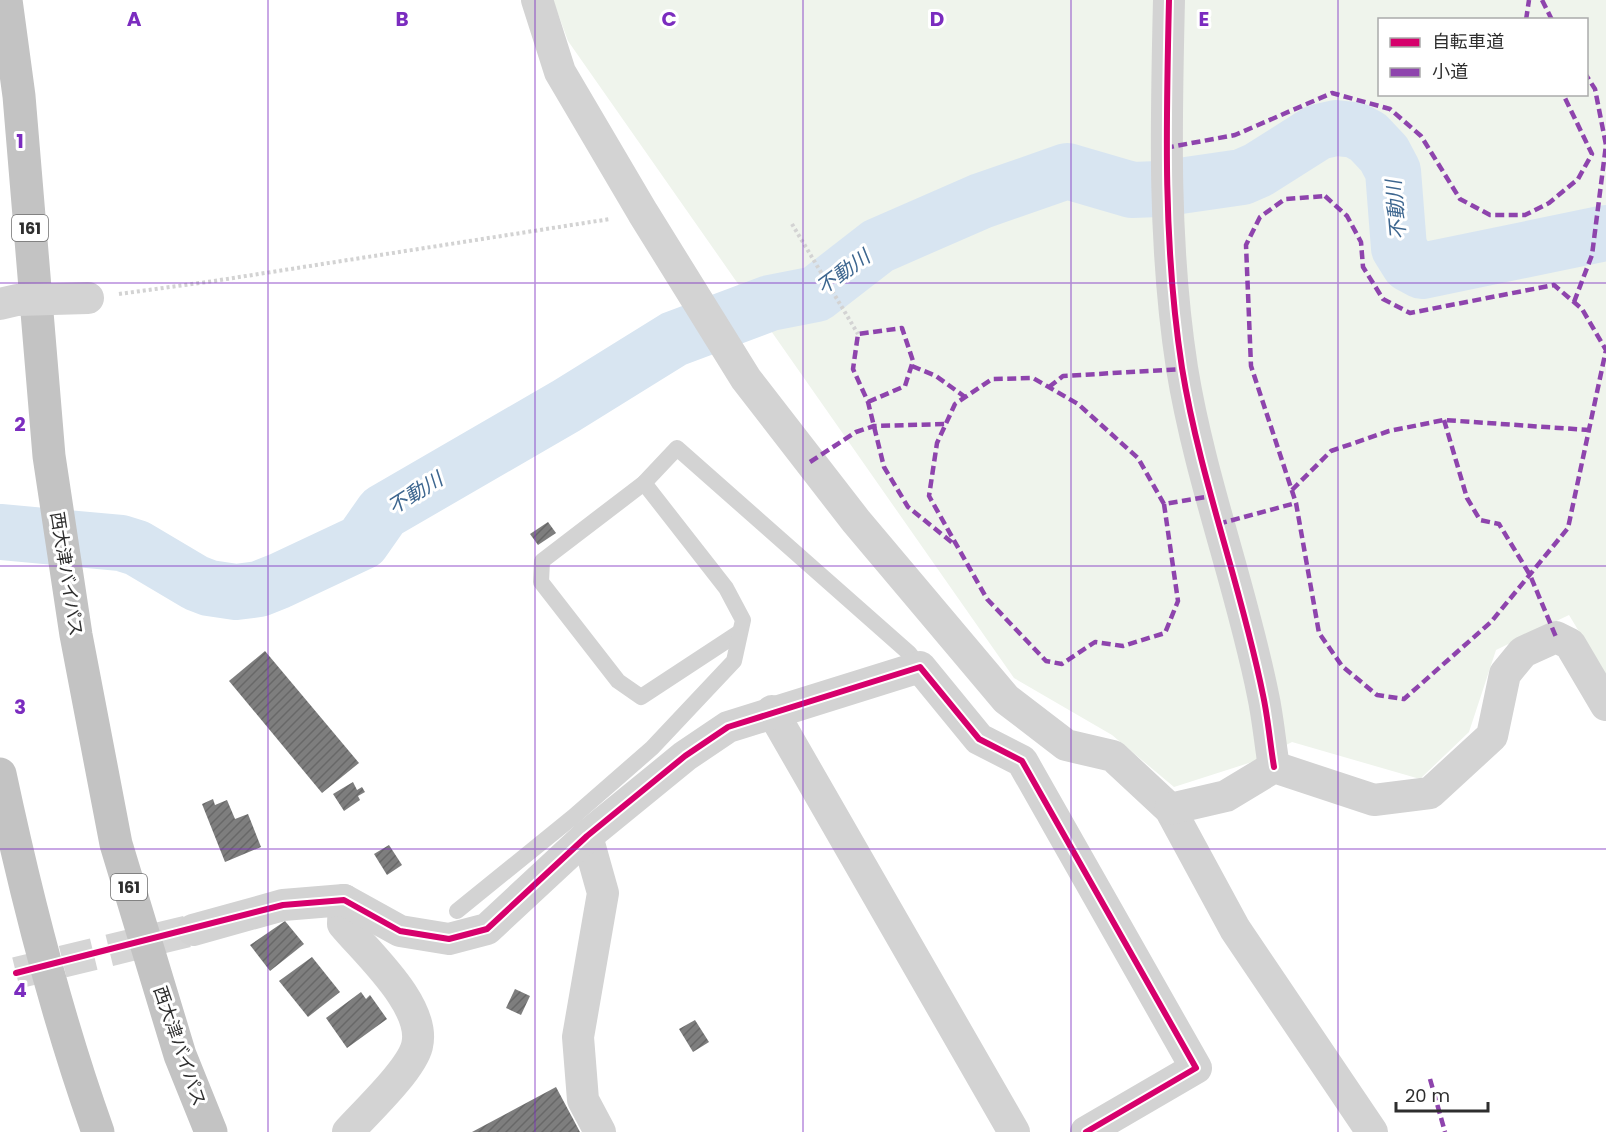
<svg xmlns="http://www.w3.org/2000/svg" width="1606" height="1132" font-family="Poppins,'Noto Sans JP',sans-serif">
	<style>
		.park { fill: #eff4ec; fill-rule: evenodd }
		.lines { fill: none; stroke-linecap: round; stroke-linejoin: round }
		.river { stroke: #d8e5f1; stroke-width: 56 }
		.building { fill: url(#building-hatch) }
		.minor-tunnel { stroke: #d5d5d5; stroke-width: 32; stroke-dasharray: 32 16; stroke-linecap: butt }
		.path { stroke: #d3d3d3; stroke-width: 4; stroke-dasharray: 3 3; stroke-linecap: butt }
		.service { stroke: #d3d3d3; stroke-width: 16 }
		.minor { stroke: #d3d3d3; stroke-width: 32 }
		.trunk { stroke: #c3c3c3; stroke-width: 33 }
		.minor-bridge { stroke: #d3d3d3; stroke-width: 32 }
		.quiet { stroke: #8e44ad; stroke-width: 4.5; stroke-dasharray: 9 4.5; stroke-linecap: butt }
		.cycleway-casing { stroke: #fff; stroke-width: 10 }
		.cycleway { stroke: #d6006c; stroke-width: 6 }
		.grid { fill: none; stroke: #7b2cbf; stroke-width: 1.5; stroke-opacity: 0.55 }
		.labels { text-anchor: middle; dominant-baseline: central; stroke-width: 6; stroke-linejoin: round; paint-order: stroke }
		.shield { fill: #fff; stroke: #6d6d6d; stroke-width: 1.5 }
		.shield-label { font-size: 16px; font-weight: bold; fill: #2e2e2e }
		.street-label { font-size: 18px; fill: #2e2e2e; stroke: #fff }
		.water-label { font-size: 20px; font-style: italic; fill: #3d668f; stroke: #fff }
		.grid-label { font-size: 20px; text-anchor: middle; font-weight: bold; fill: #7b2cbf; stroke: #fff; stroke-width: 6; stroke-linejoin: round; paint-order: stroke }
	</style>
	<defs>
		<pattern id="building-hatch" width="6" height="6" patternUnits="userSpaceOnUse" patternTransform="scale(1.5)"><rect width="6" height="6" fill="#7e7e7e"/><path d="M-1 1l2-2M0 6l6-6M5 7l2-2" fill="none" stroke="#686868"/></pattern>
	</defs>
	<rect width="100%" height="100%" fill="#fff"/>
	<path class="park" d="M553 0H1606V676L1569 615 1496 650 1469 732 1420 779 1292 742 1252 762 1174 787 1112 735 1014 678 568 41ZM1380 20H1586V94H1380Z"/>
	<g class="lines">
		<polyline class="river" points="0,532 121,543 137,548 196,583 209,588 236,592 259,589 279,581 362,542 383,512 566,406 674,339 770,303 816,294 878,246 981,201 1067,171 1132,190 1159,189 1242,177 1258,170 1318,132 1336,128 1355,130 1368,137 1384,154 1393,171 1399,248 1409,264 1422,271 1606,233"/>
	</g>
	<g class="building">
		<polygon points="548,522 556,533 538,545 530,534"/>
		<polygon points="265,651 359,763 322,793 229,681"/>
		<polygon points="353,782 357,790 362,787 365,792 358,796 360,800 344,811 333,794"/>
		<polygon points="213,799 215,805 227,800 235,819 248,814 261,847 225,862 202,804"/>
		<polygon points="389,845 402,865 387,875 374,854"/>
		<polygon points="285,921 304,944 270,971 250,945"/>
		<polygon points="312,957 340,992 308,1017 279,981"/>
		<polygon points="515,989 530,996 521,1015 506,1008"/>
		<polygon points="361,992 366,999 370,995 387,1019 347,1048 326,1018"/>
		<polygon points="695,1020 709,1042 693,1052 679,1029"/>
		<polygon points="556,1087 580,1132 472,1132"/>
	</g>
	<g class="lines">
		<polyline class="minor-tunnel" points="16,973 193,930"/>
		<g class="path">
			<polyline points="792,224 858,334"/>
			<polyline points="119,294 214,281 610,219"/>
		</g>
		<g class="service">
			<polyline points="740,632 641,697 618,681 541,582 542,561 644,483 677,448 909,653 920,667"/>
			<polyline points="457,911 573,817 652,748 734,661 743,620 726,588 644,483"/>
		</g>
		<g class="minor">
			<polyline points="537,0 560,72 643,213 746,379 856,521 1006,699 1066,745 1113,756 1170,809 1235,929 1372,1132"/>
			<path d="M1169 0C1166 124 1163 245 1182 368 1200 479 1241 585 1263 695 1268 718 1270 743 1274 767"/>
			<polyline points="772,711 1014,1132"/>
			<polyline points="1170,809 1226,796 1274,767 1374,800 1430,793 1492,736 1505,674 1523,652 1556,637 1570,644 1606,705"/>
			<polyline points="587,836 603,893 578,1037 583,1100 600,1132"/>
			<path d="M344 900 343 924C367 953 427 1006 417 1046 411 1070 366 1112 348 1132"/>
			<polyline points="193,930 283,905 344,900 400,931 449,939 487,929 587,836 685,756 728,727 920,667 979,739 1022,761 1196,1068 1086,1132"/>
		</g>
		<g class="trunk">
			<polyline points="6,0 19,96 49,456 76,635 116,844 180,1055 211,1132"/>
			<path d="M0 774C26 896 56 1015 98 1132"/>
		</g>
		<polyline class="minor-bridge" points="0,304 17,300 88,298"/>
		<g class="quiet">
			<polyline points="1542,0 1552,20"/>
			<polyline points="1526,20 1529,0"/>
			<polyline points="1165,148 1235,135 1332,93 1390,109 1421,136 1460,199 1490,215 1525,215 1549,203 1578,179 1592,154 1563,94"/>
			<polygon points="1325,196 1347,216 1361,242 1363,267 1383,299 1410,313 1554,285 1582,309 1606,350 1568,528 1491,622 1404,699 1377,695 1342,666 1319,633 1296,503 1251,366 1246,245 1260,217 1285,199"/>
			<polyline points="1574,302 1592,255 1606,145 1595,89 1586,75"/>
			<polyline points="912,366 936,376 965,397"/>
			<polyline points="1049,387 1063,376 1183,369"/>
			<polyline points="868,402 905,386 913,361 902,328 858,334 853,369 868,402 884,467 908,507 954,544"/>
			<polyline points="1444,420 1467,498 1480,520 1499,524 1530,575 1556,637"/>
			<polyline points="810,462 856,432 874,426 946,424"/>
			<polyline points="1292,490 1331,451 1389,431 1444,420 1589,430"/>
			<polyline points="1164,504 1178,601 1165,633 1123,646 1095,642 1062,664 1046,661 987,599 929,496 937,443 955,404 992,379 1033,378 1078,404 1138,458 1164,504 1211,496"/>
			<polyline points="1218,524 1296,503"/>
			<polyline points="1430,1079 1445,1132"/>
		</g>
		<defs>
			<g id="cycleway">
				<path d="M1169 0C1166 124 1163 245 1182 368 1200 479 1241 585 1263 695 1268 718 1270 743 1274 767"/>
				<polyline points="16,973 283,905 344,900 400,931 449,939 487,929 587,836 685,756 728,727 920,667 979,739 1022,761 1196,1068 1086,1132"/>
			</g>
		</defs>
		<use href="#cycleway" class="cycleway-casing"/>
		<use href="#cycleway" class="cycleway"/>
	</g>
	<path class="grid" d="M268 0V1132M535 0V1132M803 0V1132M1071 0V1132M1338 0V1132M0 283H1606M0 566H1606M0 849H1606"/>
	<g class="labels">
		<g class="shield">
			<rect x="12" y="215" width="36" height="26" rx="4.5"/>
			<rect x="111" y="874" width="36" height="26" rx="4.5"/>
		</g>
		<g class="shield-label">
			<text x="30" y="228">161</text>
			<text x="129" y="887">161</text>
		</g>
		<g class="street-label">
			<text transform="translate(67 574) rotate(81)">西大津バイパス</text>
			<text transform="translate(180 1046) rotate(71)">西大津バイパス</text>
		</g>
		<g class="water-label">
			<text transform="translate(1396 210) rotate(-95)">不動川</text>
			<text transform="translate(843 272) rotate(-36)">不動川</text>
			<text transform="translate(415 493) rotate(-32)">不動川</text>
		</g>
	</g>
	<g class="grid-label">
		<text x="134" y="26">A</text>
		<text x="402" y="26">B</text>
		<text x="669" y="26">C</text>
		<text x="937" y="26">D</text>
		<text x="1204" y="26">E</text>
		<text x="20" y="148">1</text>
		<text x="20" y="431">2</text>
		<text x="20" y="714">3</text>
		<text x="20" y="997">4</text>
	</g>
	<rect x="1378" y="18" width="210" height="78" fill="#ffffff" stroke="#ababab" stroke-width="1.5"/>
	<rect x="1390" y="38" width="30" height="9" fill="#d6006c" stroke="#ababab" stroke-width="1.5"/>
	<text x="1432" y="48" font-size="18" fill="#2e2e2e">自転車道</text>
	<rect x="1390" y="68" width="30" height="9" fill="#8e44ad" stroke="#ababab" stroke-width="1.5"/>
	<text x="1432" y="78" font-size="18" fill="#2e2e2e">小道</text>
	<path d="M1396 1102v9h92v-9" fill="none" stroke="#2e2e2e" stroke-width="3"/>
	<text x="1405" y="1102" font-size="18" fill="#2e2e2e" stroke="#ffffff" stroke-width="4.5" paint-order="stroke">20 m</text>
</svg>
